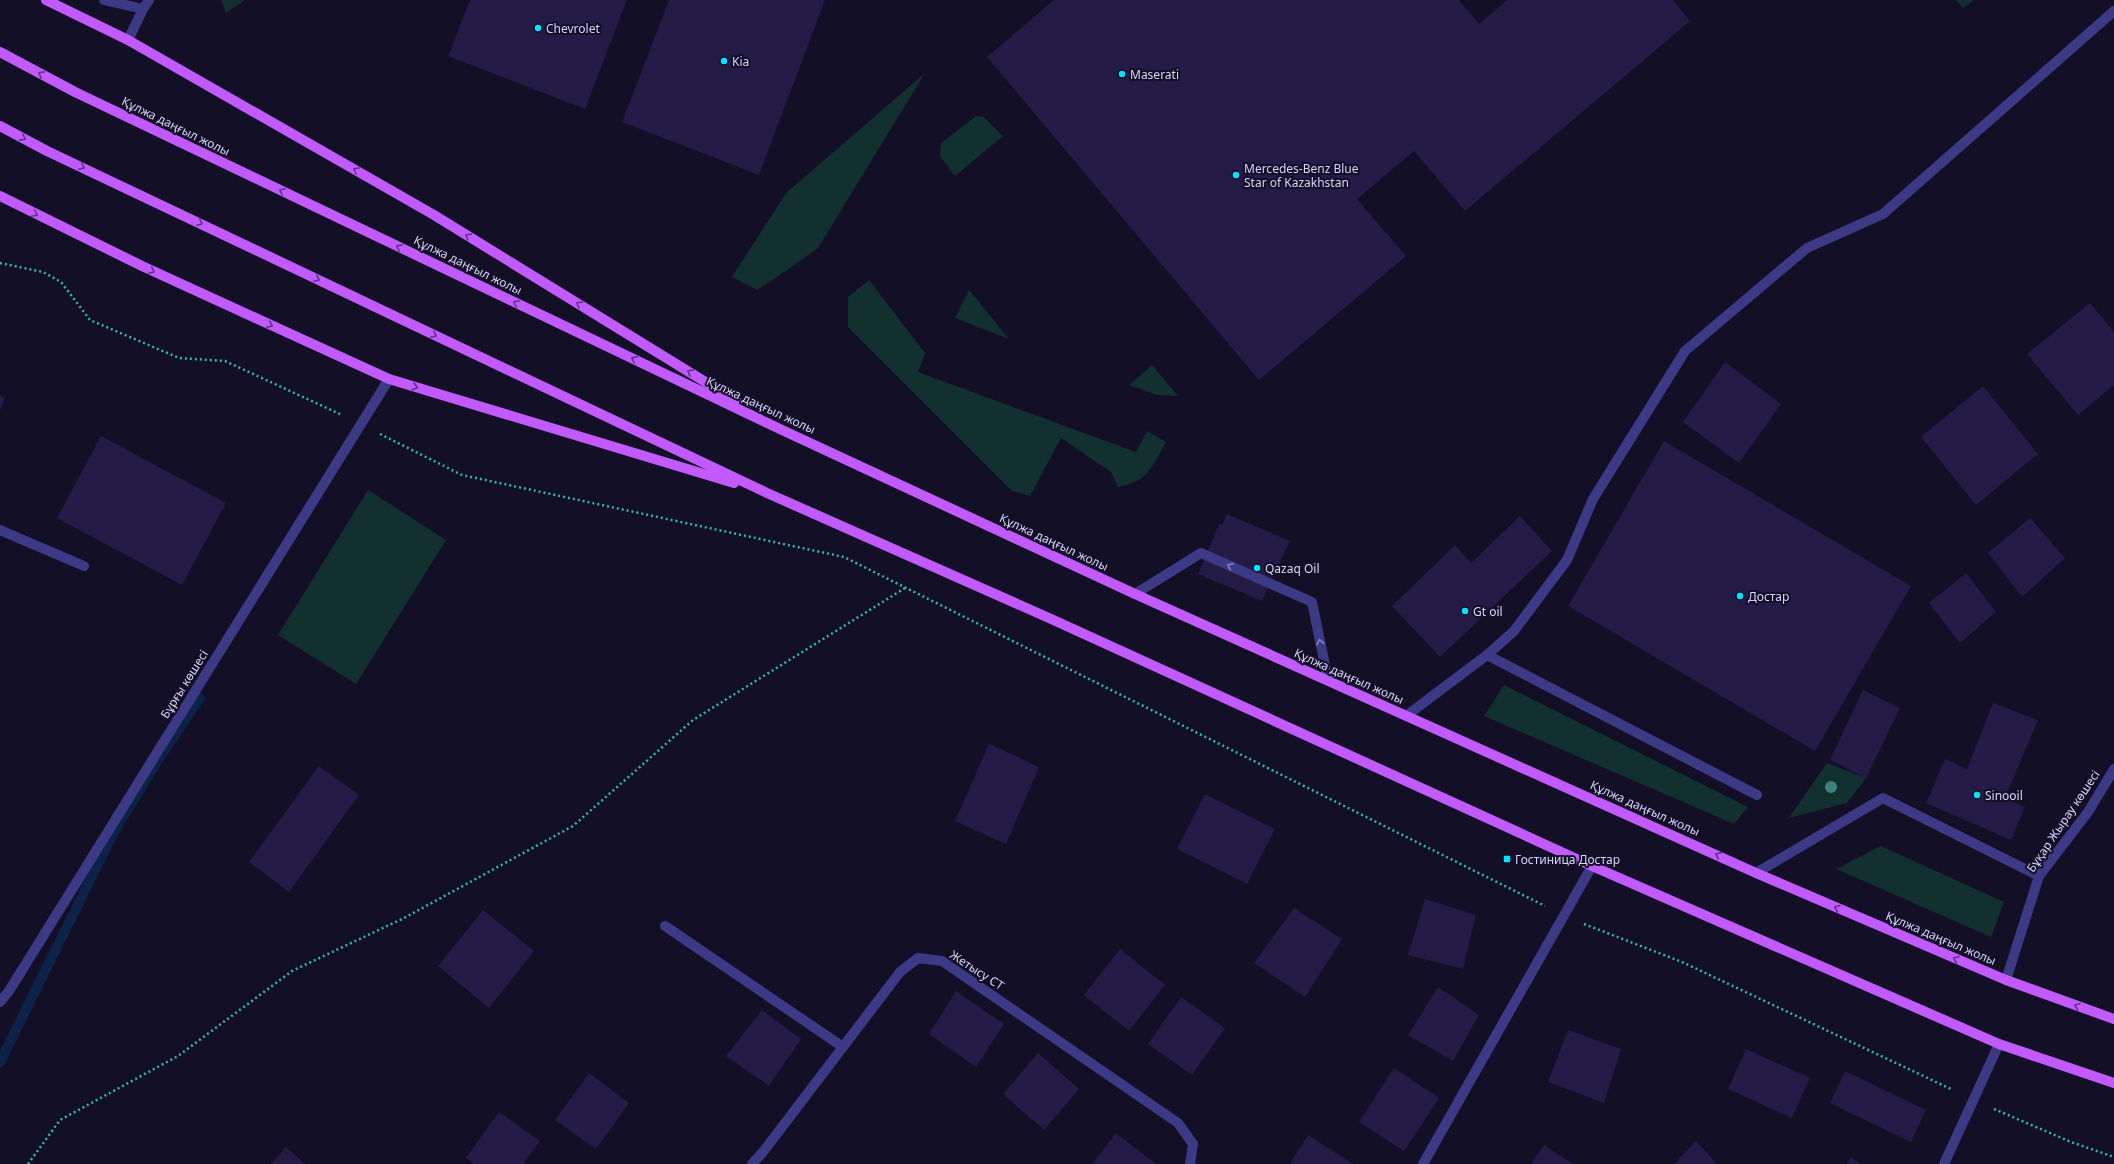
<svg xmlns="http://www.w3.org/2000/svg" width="2114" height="1164" font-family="'Noto Sans',sans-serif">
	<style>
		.green { fill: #12302f }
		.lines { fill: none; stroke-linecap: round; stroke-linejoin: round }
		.stream { stroke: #0c2248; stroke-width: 10 }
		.building { fill: #241b47 }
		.path { stroke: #2fb8b0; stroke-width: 2.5; stroke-dasharray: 2 3; stroke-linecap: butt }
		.service { stroke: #3d3a85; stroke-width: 10 }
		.minor { stroke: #3d3a85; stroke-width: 10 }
		.primary { stroke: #c25bff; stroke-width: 10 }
		.tree { fill: #3d827b }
		.oneway { stroke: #623188 }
		.oneway2 { stroke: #837fbc }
		.poi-dot { fill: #00e5ff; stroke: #130f26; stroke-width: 1.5 }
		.labels { text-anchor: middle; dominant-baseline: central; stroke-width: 4; stroke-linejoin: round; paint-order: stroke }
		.poi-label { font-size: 12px; fill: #d9d4ff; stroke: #130f26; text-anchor: start }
		.street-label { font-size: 12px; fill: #d9d4ff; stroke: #130f26 }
	</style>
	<rect width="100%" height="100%" fill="#130f26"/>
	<g class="green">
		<polygon points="221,0 245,0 226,13"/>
		<polygon points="1956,0 1974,0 1963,8"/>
		<polygon points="925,73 818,248 780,275 757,290 732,277 786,193"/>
		<polygon points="976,116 984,117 1003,136 955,176 940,156 941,143"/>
		<path d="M869 280 925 353 918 372 1136 452 1147 431 1166 442C1151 468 1149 481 1118 487L1111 472 1061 438 1030 496 1012 491 848 327V297Z"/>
		<polygon points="969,290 1009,339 955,318"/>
		<polygon points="1152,365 1178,396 1157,395 1129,385"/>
		<polygon points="368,490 446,540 356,684 278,635"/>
		<polygon points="1504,685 1748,807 1734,824 1484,716"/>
		<polygon points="1827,763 1866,778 1847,803 1789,818"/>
		<polygon points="1881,846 2004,902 1991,937 1836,869"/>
	</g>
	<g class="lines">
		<polyline class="stream" points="0,1062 113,834 158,760 200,698"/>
	</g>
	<g class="building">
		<polygon points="470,0 627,0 585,109 448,56"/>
		<polygon points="669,0 825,0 759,175 622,122"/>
		<polygon points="1054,0 1459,0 1479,24 1507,0 1673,0 1690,21 1465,211 1414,151 1357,199 1406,256 1259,380 987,57"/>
		<polygon points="2090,303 2114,332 2114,385 2078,415 2027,354"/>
		<polygon points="1725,362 1781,404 1739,463 1683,422"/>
		<polygon points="1983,386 2038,454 1976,505 1921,437"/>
		<polygon points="0,395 5,398 0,410"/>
		<polygon points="101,436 226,503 182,585 57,518"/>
		<polygon points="1664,441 1911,586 1815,751 1568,606"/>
		<polygon points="1227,514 1290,541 1262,601 1198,574 1219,524 1222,525"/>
		<polygon points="1520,516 1552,551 1440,657 1392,606 1455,545 1471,563"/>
		<polygon points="2030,518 2065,558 2022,597 1988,553"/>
		<polygon points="1966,573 1996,612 1960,643 1929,603"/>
		<polygon points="1863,690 1900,708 1866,778 1830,760"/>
		<polygon points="1993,703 2038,720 2005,798 2025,807 2011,840 1926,803 1945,759 1967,769"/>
		<polygon points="989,744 1039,767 1006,844 955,821"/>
		<polygon points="319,766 359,795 289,892 249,862"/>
		<polygon points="1205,794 1275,829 1247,884 1177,849"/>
		<polygon points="1425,899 1476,915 1463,969 1408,955"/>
		<polygon points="1294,908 1342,939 1305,997 1254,963"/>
		<polygon points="483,910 534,951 489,1008 438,966"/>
		<polygon points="1120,949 1165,985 1129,1031 1084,995"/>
		<polygon points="1438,987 1479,1015 1453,1061 1408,1035"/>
		<polygon points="956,991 1004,1024 976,1067 929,1034"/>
		<polygon points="1181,997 1225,1028 1192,1075 1148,1044"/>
		<polygon points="762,1010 801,1039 769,1086 726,1056"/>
		<polygon points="1568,1030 1621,1049 1604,1103 1548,1082"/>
		<polygon points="1746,1049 1810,1078 1792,1118 1728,1089"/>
		<polygon points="1038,1053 1079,1089 1044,1130 1003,1094"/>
		<polygon points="1394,1068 1439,1098 1404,1151 1359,1122"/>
		<polygon points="1845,1071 1926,1110 1911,1142 1830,1103"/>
		<polygon points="589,1073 629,1103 596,1149 555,1120"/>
		<polygon points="499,1112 540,1141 523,1164 474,1164 466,1158"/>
		<polygon points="1116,1133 1156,1164 1092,1164"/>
		<polygon points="1308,1135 1353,1164 1290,1164"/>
		<polygon points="1696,1141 1717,1164 1674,1164"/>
		<polygon points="1544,1145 1573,1164 1531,1164"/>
		<polygon points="286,1147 305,1164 271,1164"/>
		<polygon points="1851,1157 1860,1164 1846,1164"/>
	</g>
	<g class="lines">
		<g class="path">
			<polyline points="0,263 43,272 61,282 90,320 179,358 225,361 342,415"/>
			<polyline points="380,434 462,475 844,557 1545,906"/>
			<polyline points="1584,924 1682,962 1953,1090"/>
			<polyline points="1994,1109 2071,1142 2114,1157"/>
			<polyline points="28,1164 60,1120 178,1056 292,971 404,918 573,826 693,720 905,588"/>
		</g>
		<g class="service">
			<polyline points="104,0 143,9"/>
			<polyline points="128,40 143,9 149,0"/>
			<polyline points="0,530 84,566"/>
			<polyline points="1135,594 1201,553 1312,602 1328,680"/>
			<polyline points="1487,655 1757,795"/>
			<polyline points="1756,873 1883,798 2039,876"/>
		</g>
		<g class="minor">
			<polyline points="1406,716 1487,655 1514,631 1567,560 1593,499 1685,351 1807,248 1883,214 2114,11"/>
			<polyline points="665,926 843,1047"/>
			<polyline points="2006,980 2039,876 2088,812 2114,769"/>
			<polyline points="0,1002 9,991 389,379"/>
			<polyline points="752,1164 763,1152 900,972 918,958 942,961 1178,1123 1193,1144 1190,1164"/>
			<polyline points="1423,1164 1592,866"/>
			<polyline points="1944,1164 1999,1044"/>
		</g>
		<g class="primary">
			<polyline points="46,0 128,40 434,215 738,402"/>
			<polyline points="0,52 75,92 782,430 1135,594 1756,873 2006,980 2114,1019"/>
			<polyline points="0,126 47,151 767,493 1049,618 1592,866 1999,1044 2114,1083"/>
			<polyline points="0,196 142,266 389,379 734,483"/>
		</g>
	</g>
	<circle class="tree" cx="1831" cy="787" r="6"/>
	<defs><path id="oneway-chevron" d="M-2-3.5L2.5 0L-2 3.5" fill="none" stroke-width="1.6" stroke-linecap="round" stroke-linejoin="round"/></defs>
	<g class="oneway">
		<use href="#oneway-chevron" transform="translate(41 74) rotate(-152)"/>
		<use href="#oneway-chevron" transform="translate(23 138) rotate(28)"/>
		<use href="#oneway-chevron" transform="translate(82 167) rotate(25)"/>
		<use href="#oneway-chevron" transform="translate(356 170) rotate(-150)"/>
		<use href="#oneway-chevron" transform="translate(282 191) rotate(-154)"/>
		<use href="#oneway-chevron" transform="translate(35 214) rotate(26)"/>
		<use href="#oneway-chevron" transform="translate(200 223) rotate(25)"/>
		<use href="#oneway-chevron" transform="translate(468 236) rotate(-148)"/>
		<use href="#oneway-chevron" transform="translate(399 247) rotate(-154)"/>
		<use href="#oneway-chevron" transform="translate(152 271) rotate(25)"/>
		<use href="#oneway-chevron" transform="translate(317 279) rotate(25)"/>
		<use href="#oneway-chevron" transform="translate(516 303) rotate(-154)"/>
		<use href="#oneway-chevron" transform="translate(579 304) rotate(-148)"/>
		<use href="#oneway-chevron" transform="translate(270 325) rotate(25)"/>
		<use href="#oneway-chevron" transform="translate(434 335) rotate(25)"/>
		<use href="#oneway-chevron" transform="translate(634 359) rotate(-154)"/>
		<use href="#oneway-chevron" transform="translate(690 372) rotate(-148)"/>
		<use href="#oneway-chevron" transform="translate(415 387) rotate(17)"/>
		<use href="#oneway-chevron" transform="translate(1718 855) rotate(-156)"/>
		<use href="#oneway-chevron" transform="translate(1837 908) rotate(-157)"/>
		<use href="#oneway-chevron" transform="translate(1956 959) rotate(-157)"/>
		<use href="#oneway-chevron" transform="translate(2077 1006) rotate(-160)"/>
	</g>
	<g class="oneway2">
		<use href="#oneway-chevron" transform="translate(1230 566) rotate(-156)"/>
		<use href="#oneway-chevron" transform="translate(1320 642) rotate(-101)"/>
	</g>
	<g class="poi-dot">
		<circle cx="538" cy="28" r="4"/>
		<circle cx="724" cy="61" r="4"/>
		<circle cx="1122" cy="74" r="4"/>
		<circle cx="1236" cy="175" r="4"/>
		<circle cx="1257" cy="568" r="4"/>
		<circle cx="1740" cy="596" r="4"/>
		<circle cx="1465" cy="611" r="4"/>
		<circle cx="1977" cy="795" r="4"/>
		<rect x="1503" y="855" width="8" height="8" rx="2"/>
	</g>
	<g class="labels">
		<g class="poi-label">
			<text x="546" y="28">Chevrolet</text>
			<text x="732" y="61">Kia</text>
			<text x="1130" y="74">Maserati</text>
			<text x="1244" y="168">Mercedes-Benz Blue<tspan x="1244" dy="14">Star of Kazakhstan</tspan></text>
			<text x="1265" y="568">Qazaq Oil</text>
			<text x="1748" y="596">Достар</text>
			<text x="1473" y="611">Gt oil</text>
			<text x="1985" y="795">Sinooil</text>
			<text x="1515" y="859">Гостиница Достар</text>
		</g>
		<g class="street-label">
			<text transform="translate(176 126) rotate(26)">Құлжа даңғыл жолы</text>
			<text transform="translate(468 265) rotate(26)">Құлжа даңғыл жолы</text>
			<text transform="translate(761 405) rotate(25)">Құлжа даңғыл жолы</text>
			<text transform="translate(1054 542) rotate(25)">Құлжа даңғыл жолы</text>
			<text transform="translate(1349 676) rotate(24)">Құлжа даңғыл жолы</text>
			<text transform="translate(184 684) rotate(-58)">Бұрғы көшесі</text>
			<text transform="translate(1645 808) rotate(24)">Құлжа даңғыл жолы</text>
			<text transform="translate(2063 821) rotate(-56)">Бұқар Жырау көшесі</text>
			<text transform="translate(1941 938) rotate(23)">Құлжа даңғыл жолы</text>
			<text transform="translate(977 970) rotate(33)">Жетысу СТ</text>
		</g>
	</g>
</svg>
